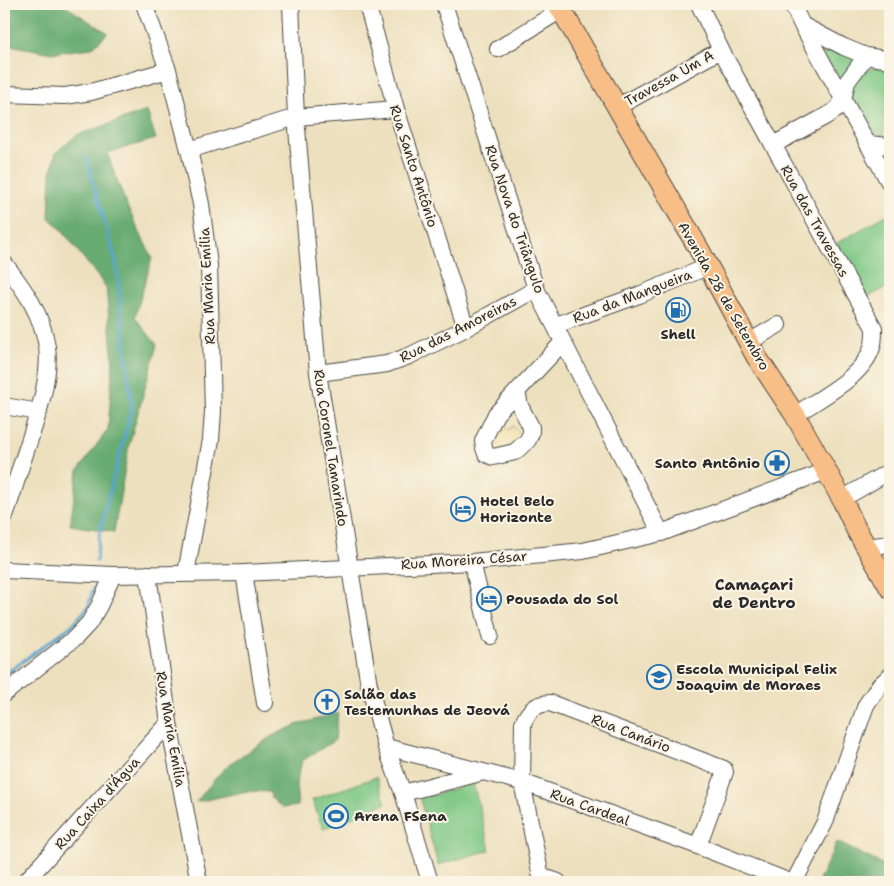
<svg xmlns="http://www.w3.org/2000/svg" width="894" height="886" font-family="'Shantell Sans',sans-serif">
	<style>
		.green { fill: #7fc885; stroke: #557a58 }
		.forest { fill: #67ac72; stroke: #496c4e }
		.sand { fill: #eeda9e; stroke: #8c8264 }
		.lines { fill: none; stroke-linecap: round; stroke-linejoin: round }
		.stream { stroke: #56a5d0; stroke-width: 3 }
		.minor-casing { stroke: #484641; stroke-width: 18 }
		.major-casing { stroke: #484641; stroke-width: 22 }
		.minor { stroke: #fff; stroke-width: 16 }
		.major { stroke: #f7be88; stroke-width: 20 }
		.labels { text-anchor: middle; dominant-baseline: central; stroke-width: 4; stroke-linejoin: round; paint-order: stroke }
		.street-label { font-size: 14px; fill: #2b2b2b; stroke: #fcf5e5 }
		.poi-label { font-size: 14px; font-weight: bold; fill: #2b2b2b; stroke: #fcf5e5; text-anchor: start }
		.quarter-label { font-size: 16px; font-weight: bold; fill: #2b2b2b; stroke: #fcf5e5 }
	</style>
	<rect width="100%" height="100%" fill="#fcf5e5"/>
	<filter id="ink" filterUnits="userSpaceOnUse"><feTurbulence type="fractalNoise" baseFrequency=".02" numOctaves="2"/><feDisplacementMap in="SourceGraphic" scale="10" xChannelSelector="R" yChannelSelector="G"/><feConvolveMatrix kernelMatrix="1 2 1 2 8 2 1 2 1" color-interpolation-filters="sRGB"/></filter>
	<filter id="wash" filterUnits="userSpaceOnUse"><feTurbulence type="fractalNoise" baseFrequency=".0096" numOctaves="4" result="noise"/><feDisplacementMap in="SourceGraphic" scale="20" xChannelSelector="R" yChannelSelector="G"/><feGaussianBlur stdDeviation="1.12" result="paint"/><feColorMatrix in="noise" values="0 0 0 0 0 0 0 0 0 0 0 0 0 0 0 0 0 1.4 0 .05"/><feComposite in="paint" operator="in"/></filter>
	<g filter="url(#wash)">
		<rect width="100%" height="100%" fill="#ede0be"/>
		<g class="green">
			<polygon points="812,33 861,60 841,87"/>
			<polygon points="889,67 884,136 868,131 852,102 850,90 856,77 873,68"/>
			<polygon points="890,213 890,286 865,298 837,243"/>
			<polygon points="376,777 386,803 323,829 312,800"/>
			<polygon points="473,783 490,850 438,865 420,799"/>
		</g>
		<g class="forest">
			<polygon points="4,4 62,4 108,33 92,48 52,53 4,44"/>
			<polygon points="147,111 156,139 107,153 126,204 152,258 135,317 157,345 129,445 114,532 70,525 78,471 108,429 113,362 106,287 60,228 49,218 51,172 56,152 77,135"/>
			<polygon points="338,713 335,740 302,761 296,784 298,806 282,808 271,798 270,792 248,791 196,802 219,774 232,762 272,736 296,725"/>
			<polygon points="837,842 890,868 890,882 818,882"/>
		</g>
		<polygon class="sand" points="513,425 523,437 497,454 486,441 502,429 511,429"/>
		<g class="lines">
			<g class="stream">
				<polyline points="86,157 116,262 132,407 100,530 96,561"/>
				<polyline points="4,675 71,626 88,607 93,588"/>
			</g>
		</g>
	</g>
	<g filter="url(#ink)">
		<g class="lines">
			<defs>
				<g id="minor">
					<polyline points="144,4 168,70 189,150 201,204 209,265 213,411 211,440 186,573"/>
					<polyline points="291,4 296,117 318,373 369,685 386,747 403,793 430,882"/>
					<polyline points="367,4 396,109 466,328"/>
					<polyline points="444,4 536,289 661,533"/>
					<path d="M699 4 721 50 874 328C874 333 874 339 873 344 866 376 821 397 795 415"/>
					<polyline points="792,4 802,25 844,47 866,56 890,60"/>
					<polyline points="802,25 890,184"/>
					<polyline points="498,49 561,10"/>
					<polyline points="4,94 65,96 91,92 168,70"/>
					<polyline points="617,107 721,50"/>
					<polyline points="868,144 890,146"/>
					<polyline points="773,145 828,115 837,109 843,100 847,82 866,56"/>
					<polyline points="189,150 296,117 396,109"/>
					<path d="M4 263C24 289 42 313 47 347 52 380 32 432 22 463 16 481 11 500 4 518"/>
					<polyline points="556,325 639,295 707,267"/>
					<polyline points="749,342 778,325"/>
					<polyline points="318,373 387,364 409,356 466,328 536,289"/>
					<polyline points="517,391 520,406 531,427 531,433 528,440 515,452 493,457 486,454 484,448 483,441 496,414 563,342"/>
					<polyline points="4,406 39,412"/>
					<polyline points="842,499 890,471"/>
					<polyline points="866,547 890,544"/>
					<polyline points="472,562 490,636"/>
					<polyline points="4,570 113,575 244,573 472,562 583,551 661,533 826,471"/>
					<polyline points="244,573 265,703"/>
					<polyline points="148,574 169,723 199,882"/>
					<polyline points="4,694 75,638 89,623 99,606 113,575"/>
					<polyline points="386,747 522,782 698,846 790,882"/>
					<polyline points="403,793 480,773"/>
					<polyline points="541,876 558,882"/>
					<polyline points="25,882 169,723"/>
					<path d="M542 882 522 782 523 723C529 710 535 704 550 703L724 769 725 772 698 846"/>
					<polyline points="794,882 825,822 866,705 879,686 890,676"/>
				</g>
				<polyline id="major" points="558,4 700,251 756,356 795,415 842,499 856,529 890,588"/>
			</defs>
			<use href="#minor" class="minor-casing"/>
			<use href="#major" class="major-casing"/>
			<use href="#minor" class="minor"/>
			<use href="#major" class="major"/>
		</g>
	</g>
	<defs>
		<symbol id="fuel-ring" viewBox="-11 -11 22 22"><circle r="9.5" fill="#fcf5e5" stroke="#1f6fb2" stroke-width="1.5"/><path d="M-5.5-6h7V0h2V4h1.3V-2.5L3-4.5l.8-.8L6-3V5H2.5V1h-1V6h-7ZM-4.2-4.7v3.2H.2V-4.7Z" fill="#1f6fb2"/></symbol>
		<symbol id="pharmacy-ring" viewBox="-11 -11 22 22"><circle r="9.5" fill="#fcf5e5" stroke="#1f6fb2" stroke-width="1.5"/><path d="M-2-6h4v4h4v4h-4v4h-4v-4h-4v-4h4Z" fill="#1f6fb2"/></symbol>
		<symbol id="hotel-ring" viewBox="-11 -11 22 22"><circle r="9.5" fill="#fcf5e5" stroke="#1f6fb2" stroke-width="1.5"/><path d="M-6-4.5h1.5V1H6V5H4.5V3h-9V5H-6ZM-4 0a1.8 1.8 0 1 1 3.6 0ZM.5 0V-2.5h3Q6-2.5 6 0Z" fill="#1f6fb2"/></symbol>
		<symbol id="school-ring" viewBox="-11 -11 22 22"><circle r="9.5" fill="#fcf5e5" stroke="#1f6fb2" stroke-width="1.5"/><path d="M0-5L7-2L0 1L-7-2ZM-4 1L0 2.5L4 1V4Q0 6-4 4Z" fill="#1f6fb2"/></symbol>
		<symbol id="church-ring" viewBox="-11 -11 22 22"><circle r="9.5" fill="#fcf5e5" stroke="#1f6fb2" stroke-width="1.5"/><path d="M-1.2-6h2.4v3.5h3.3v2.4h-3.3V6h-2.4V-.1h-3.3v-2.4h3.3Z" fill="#1f6fb2"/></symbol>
		<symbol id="stadium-ring" viewBox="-11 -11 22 22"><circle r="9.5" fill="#fcf5e5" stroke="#1f6fb2" stroke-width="1.5"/><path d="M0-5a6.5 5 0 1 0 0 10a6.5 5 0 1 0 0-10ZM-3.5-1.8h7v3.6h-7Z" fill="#1f6fb2"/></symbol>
	</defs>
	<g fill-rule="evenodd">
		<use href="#fuel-ring" x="664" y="296" width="28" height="28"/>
		<use href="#pharmacy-ring" x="763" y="449" width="28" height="28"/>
		<use href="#hotel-ring" x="449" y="495" width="28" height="28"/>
		<use href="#hotel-ring" x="475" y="585" width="28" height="28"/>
		<use href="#school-ring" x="645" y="663" width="28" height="28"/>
		<use href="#church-ring" x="313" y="688" width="28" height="28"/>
		<use href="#stadium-ring" x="322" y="802" width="28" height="28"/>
	</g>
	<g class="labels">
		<g class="street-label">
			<text transform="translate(669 78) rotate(-29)">Travessa Um A</text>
			<text transform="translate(414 166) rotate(72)">Rua Santo Antônio</text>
			<text transform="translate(515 219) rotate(71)">Rua Nova do Triângulo</text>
			<text transform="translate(815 221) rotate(61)">Rua das Travessas</text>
			<text transform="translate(207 286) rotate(-93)">Rua Maria Emília</text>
			<text transform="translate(632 296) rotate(-21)">Rua da Mangueira</text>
			<text transform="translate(724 296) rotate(60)">Avenida 28 de Setembro</text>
			<text transform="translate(458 329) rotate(-27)">Rua das Amoreiras</text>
			<text transform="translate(331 448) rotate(81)">Rua Coronel Tamarindo</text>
			<text transform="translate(464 560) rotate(-4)">Rua Moreira César</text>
			<text transform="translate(171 729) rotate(80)">Rua Maria Emília</text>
			<text transform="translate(631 733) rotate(21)">Rua Canário</text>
			<text transform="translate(97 803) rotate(-48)">Rua Caixa d'Água</text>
			<text transform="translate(590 807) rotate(20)">Rua Cardeal</text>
		</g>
		<g class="poi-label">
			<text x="678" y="334" text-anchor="middle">Shell</text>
			<text x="760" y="463" text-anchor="end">Santo Antônio</text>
			<text x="480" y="501">Hotel Belo<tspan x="480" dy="16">Horizonte</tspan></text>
			<text x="506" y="599">Pousada do Sol</text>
			<text x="676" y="669">Escola Municipal Felix<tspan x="676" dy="16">Joaquim de Moraes</tspan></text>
			<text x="344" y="694">Salão das<tspan x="344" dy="16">Testemunhas de Jeová</tspan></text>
			<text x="354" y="816">Arena FSena</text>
		</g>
		<g class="quarter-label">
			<text x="754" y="584">Camaçari<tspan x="754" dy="18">de Dentro</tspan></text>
		</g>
	</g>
	<rect width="894" height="886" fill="none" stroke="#fcf5e5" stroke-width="20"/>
</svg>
